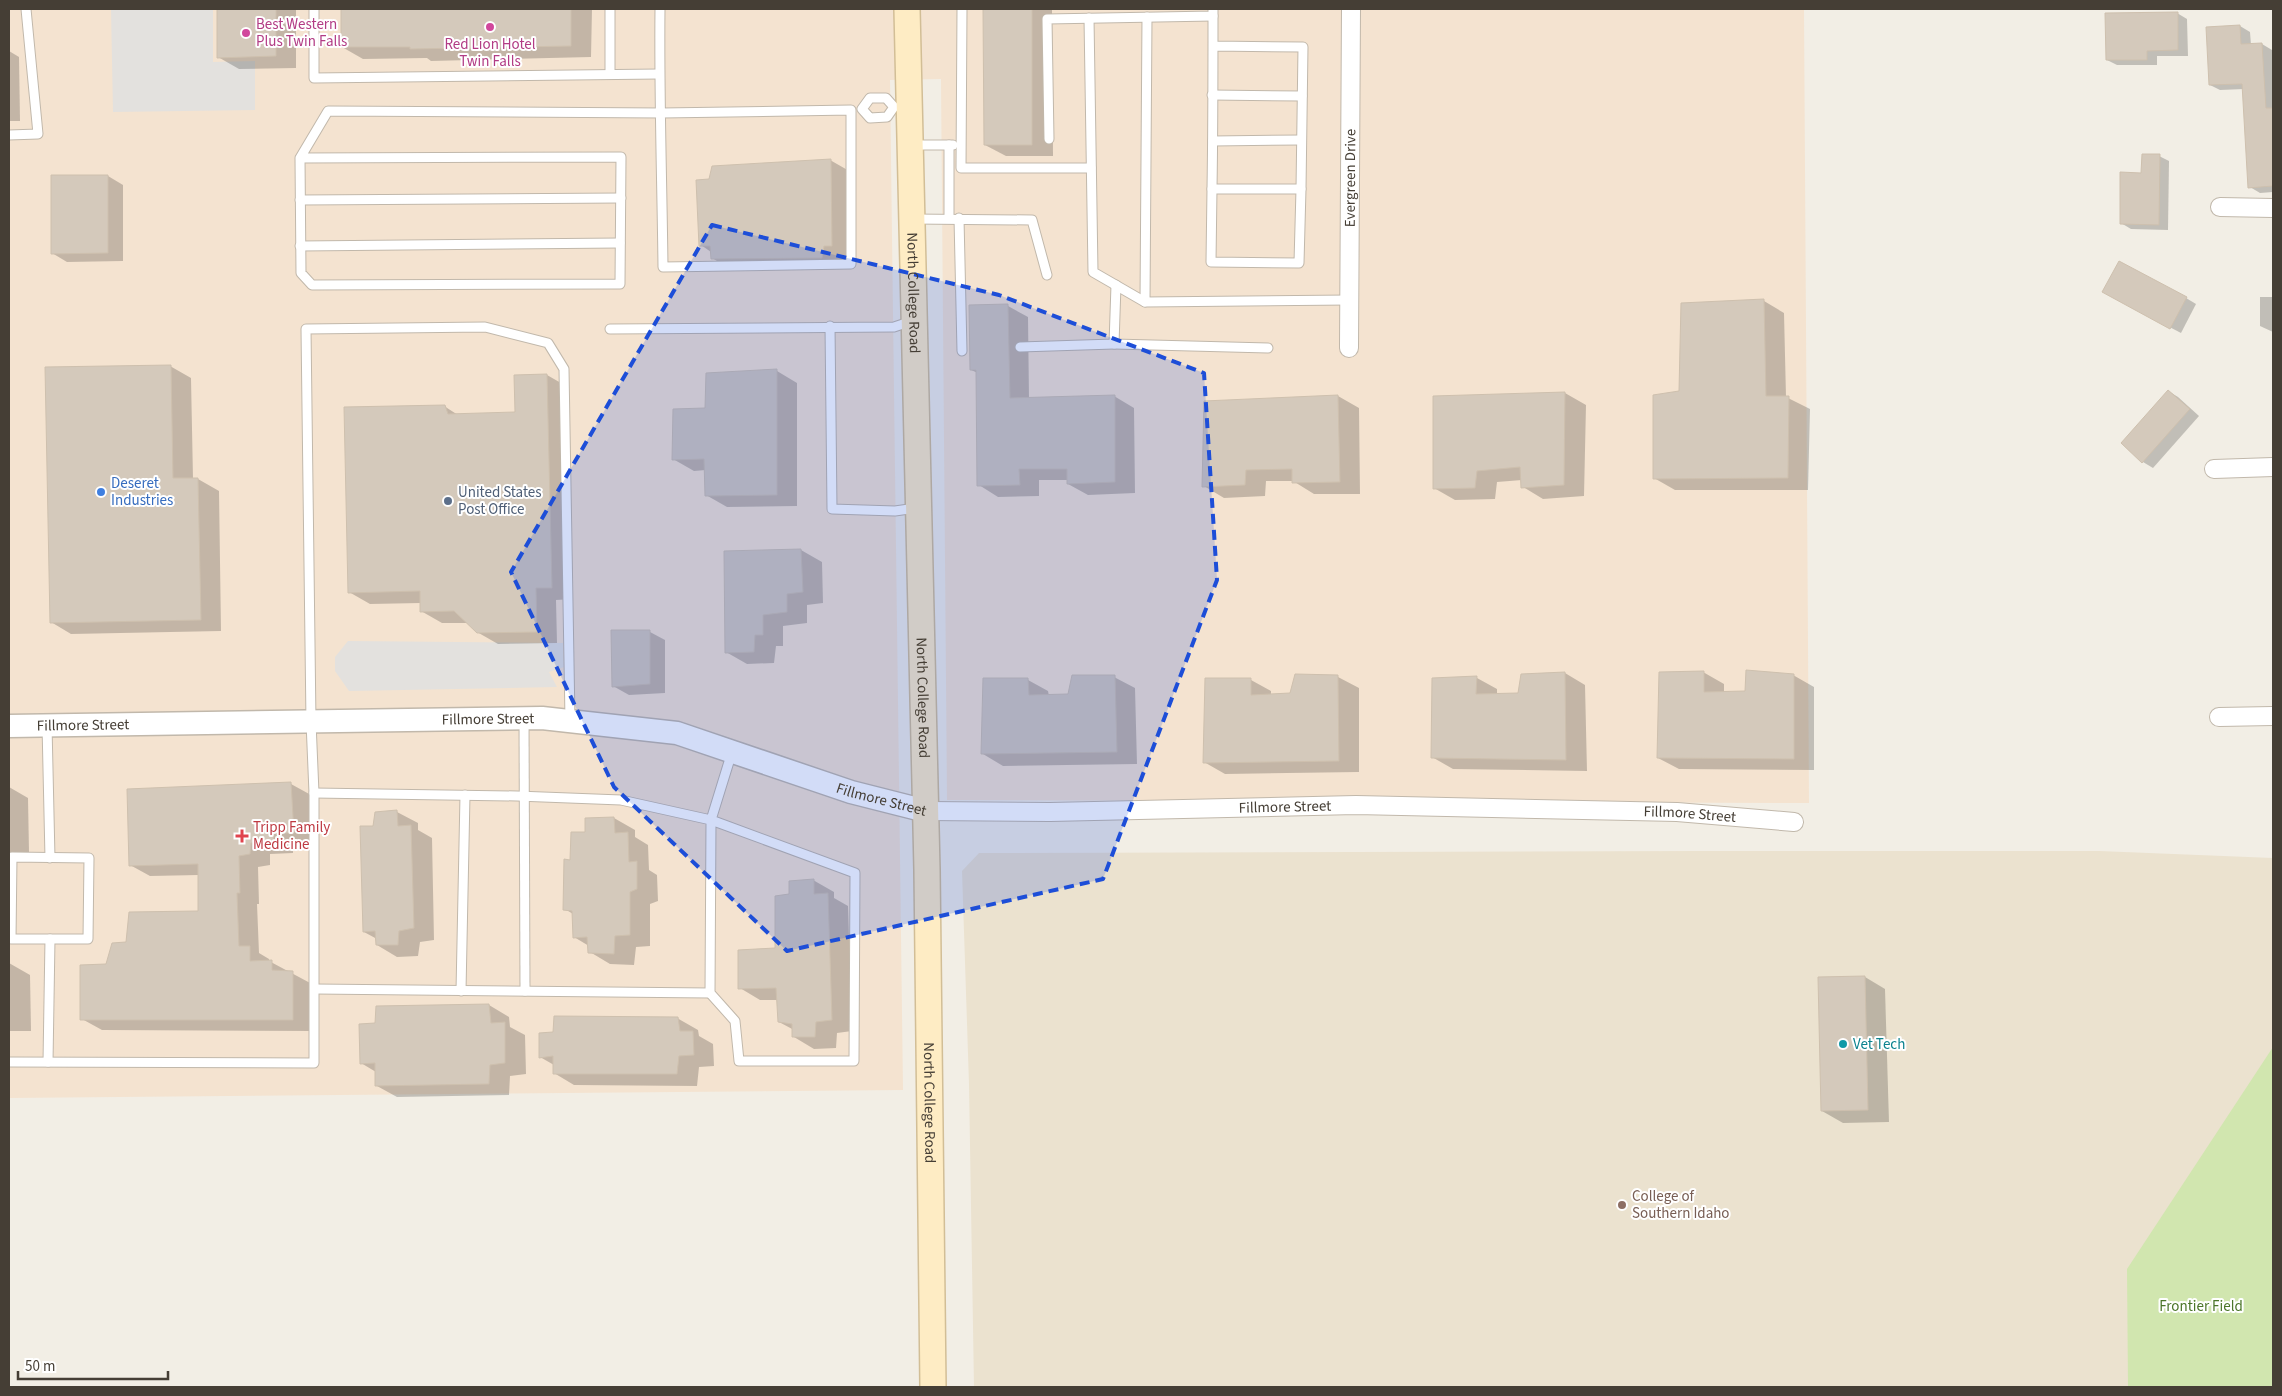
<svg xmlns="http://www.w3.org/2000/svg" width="2282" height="1396" font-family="'Source Sans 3',sans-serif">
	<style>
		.commercial { fill: #f4e3d0 }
		.education { fill: #ebe2cf }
		.green { fill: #d1e6af }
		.parking { fill: #e3e1de }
		.shadow { fill: #0003 }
		.building { fill: #d4c9bb; stroke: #cec0ae }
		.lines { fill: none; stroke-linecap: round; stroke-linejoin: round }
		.service-casing { stroke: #c1b8ab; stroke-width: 11 }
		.minor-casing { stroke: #c1b8ab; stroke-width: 20 }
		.tertiary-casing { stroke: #c1b8ab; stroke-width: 25 }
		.secondary-casing { stroke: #d2be96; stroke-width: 28 }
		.service { stroke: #fff; stroke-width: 9 }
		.minor { stroke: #fff; stroke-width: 18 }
		.tertiary { stroke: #fff; stroke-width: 22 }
		.secondary { stroke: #feecc4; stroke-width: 25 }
		.marked { fill: #1d4ed8; fill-opacity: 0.2; stroke: #1d4ed8; stroke-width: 4; stroke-dasharray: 10 6; stroke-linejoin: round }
		.hotel-dot { fill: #d1479c; stroke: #fff; stroke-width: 2 }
		.shop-dot { fill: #3f7fe0; stroke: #fff; stroke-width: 2 }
		.service-dot { fill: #5c6f8a; stroke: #fff; stroke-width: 2 }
		.health-dot { fill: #e0444e; stroke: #fff; stroke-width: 2 }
		.culture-dot { fill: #0f9aa8; stroke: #fff; stroke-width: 2 }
		.education-dot { fill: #8d6e63; stroke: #fff; stroke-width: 2 }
		.labels { text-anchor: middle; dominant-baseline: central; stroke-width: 4; stroke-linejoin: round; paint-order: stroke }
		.hotel-label { font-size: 15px; fill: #b23c85; stroke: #fff; text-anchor: start }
		.street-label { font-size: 15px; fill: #453e35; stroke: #fff }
		.shop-label { font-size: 15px; fill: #366cbe; stroke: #fff; text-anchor: start }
		.service-label { font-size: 15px; fill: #4e5e75; stroke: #fff; text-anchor: start }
		.health-label { font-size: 15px; fill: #be3a42; stroke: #fff; text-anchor: start }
		.culture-label { font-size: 15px; fill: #0d838f; stroke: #fff; text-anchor: start }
		.education-label { font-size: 15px; fill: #785e54; stroke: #fff; text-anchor: start }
		.park-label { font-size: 15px; fill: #4b7529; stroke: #fff }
	</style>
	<rect width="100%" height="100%" fill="#f2eee5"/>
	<polygon class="commercial" points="9,9 1804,9 1809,803 947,800 941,79 890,80 903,1090 9,1098"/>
	<polygon class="education" points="1699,851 2099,851 2273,858 2273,1387 974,1387 969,1084 962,871 979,853"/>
	<polygon class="green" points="2273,1047 2273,1387 2128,1387 2127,1269"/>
	<g class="parking">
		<polygon points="111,9 213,9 213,62 255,61 255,110 113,112"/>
		<polygon points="348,641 563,643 564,667 549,672 557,687 349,691 335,671 335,657"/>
	</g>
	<g class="shadow">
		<polygon points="218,9 296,9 296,68 239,69 218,57"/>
		<polygon points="342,9 592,9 591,57 431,61 427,58 363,59 342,47"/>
		<polygon points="985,9 1052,9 1053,156 1006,156 985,145"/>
		<polygon points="2177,13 2187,19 2188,56 2157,56 2157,65 2117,65 2107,60"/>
		<polygon points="2240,26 2250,32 2251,45 2262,44 2272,50 2273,192 2260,193 2250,187 2244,89 2220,90 2210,85"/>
		<polygon points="9,51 19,57 20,121 9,121"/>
		<polygon points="2159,156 2169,161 2168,230 2131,229 2121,223 2143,174"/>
		<polygon points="830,160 851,172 852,257 844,257 842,269 732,270 712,258 711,252 701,245 710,180"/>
		<polygon points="108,176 123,185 123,261 67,262 52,253"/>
		<polygon points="2260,297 2273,297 2273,332 2260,326"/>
		<polygon points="2114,298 2186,298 2196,304 2181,333"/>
		<polygon points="1764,301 1784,313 1786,397 1810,409 1808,490 1675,490 1654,478 1681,392"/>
		<polygon points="1008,306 1028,317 1029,399 1114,396 1134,408 1135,493 1088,495 1068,484 1068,480 1039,480 1039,496 998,497 979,485 978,373 971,370"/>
		<polygon points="170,366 191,378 193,479 198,479 219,491 221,631 71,634 51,622"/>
		<polygon points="777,371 797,383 797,506 727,507 706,495 706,470 694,471 673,459 706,409"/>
		<polygon points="547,375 568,387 573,599 556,600 557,643 498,644 477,632 468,623 442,623 421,611 421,603 370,604 349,592 444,406 458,415 516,413"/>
		<polygon points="2168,391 2178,397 2199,416 2153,468 2143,462"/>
		<polygon points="1565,393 1586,405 1584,496 1543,499 1523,487 1522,480 1497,482 1495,499 1455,500 1434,488 1434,397"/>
		<polygon points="1338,396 1359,408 1360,494 1314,494 1293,481 1266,481 1265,496 1224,498 1204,486 1205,402"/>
		<polygon points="801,550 822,562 823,603 807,605 807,623 783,626 783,646 776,646 774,663 747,664 726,652"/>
		<polygon points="650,632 665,640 665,693 629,695 613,686"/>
		<polygon points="1703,672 1724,684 1724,693 1746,693 1793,675 1814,687 1814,770 1679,769 1658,758"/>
		<polygon points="1565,673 1585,685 1587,771 1453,769 1432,757 1477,678 1497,689 1497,694 1519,694"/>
		<polygon points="1296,675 1338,677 1359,688 1359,772 1225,774 1204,762 1251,680 1271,691 1271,695 1291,695"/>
		<polygon points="1114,677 1135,688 1137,764 1003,766 983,754 1028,680 1048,691 1049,696 1069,695"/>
		<polygon points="291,784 311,795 313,843 293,843 293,853 270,854 270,865 258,867 259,904 257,904 259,953 269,959 269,961 312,984 312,1031 102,1030 82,1019 107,965 128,943 199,912 199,875 150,876 130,865"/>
		<polygon points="9,787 28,798 29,852 9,852"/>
		<polygon points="397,812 418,823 418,830 432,838 434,940 420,942 418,956 397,957 377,945 377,939 364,932 374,827"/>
		<polygon points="614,818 635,830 635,837 648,845 649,870 657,875 658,901 650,904 650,946 636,947 634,965 610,964 590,952 589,946 574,937 573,914 565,909 571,861 586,833"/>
		<polygon points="813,880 834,892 834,898 848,906 852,1031 837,1033 836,1048 814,1049 794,1037 794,1030 779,1022 778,1000 760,1000 740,988 776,949 790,896"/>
		<polygon points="9,963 30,975 31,1031 9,1031"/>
		<polygon points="1865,977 1885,989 1889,1122 1843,1123 1822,1111"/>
		<polygon points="489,1005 509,1017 510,1027 525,1035 526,1074 510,1076 509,1095 397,1097 377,1086 376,1072 361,1063 376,1025"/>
		<polygon points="677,1018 698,1030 699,1036 713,1044 714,1066 699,1067 697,1086 574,1085 554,1073 554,1065 540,1057 554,1033"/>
	</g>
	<g class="building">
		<polygon points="217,9 276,9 276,56 217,58"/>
		<polygon points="341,9 571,9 571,46 410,49 410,47 341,47"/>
		<polygon points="983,9 1032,9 1032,145 984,145"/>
		<polygon points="2178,12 2178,50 2147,51 2147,60 2106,60 2105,13"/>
		<polygon points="2240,25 2241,44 2262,43 2266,108 2273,108 2273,186 2248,188 2242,84 2209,85 2206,27"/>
		<polygon points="2142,154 2160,154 2159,225 2120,224 2120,172 2141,173"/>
		<polygon points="831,159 832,246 824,246 822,258 711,259 710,246 699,246 696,180 709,179 712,166"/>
		<polygon points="51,175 108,175 108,253 51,254"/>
		<polygon points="2119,261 2187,297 2170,329 2102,292"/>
		<polygon points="1764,299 1766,396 1789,396 1788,478 1653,479 1653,395 1679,391 1681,303"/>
		<polygon points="1008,304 1010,398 1115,395 1115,482 1067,484 1067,469 1019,469 1020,485 977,486 976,370 970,370 969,305"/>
		<polygon points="171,365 173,478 198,478 201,620 50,623 45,367"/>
		<polygon points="777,369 777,495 705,496 704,459 672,460 673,409 705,408 706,373"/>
		<polygon points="547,374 552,588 536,588 537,632 477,633 454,611 420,612 420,591 348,593 344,407 445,405 448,414 515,412 514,375"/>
		<polygon points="2168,390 2190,409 2142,463 2121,443"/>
		<polygon points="1565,392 1564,485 1521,488 1520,467 1477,471 1475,488 1433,489 1433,396"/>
		<polygon points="1338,395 1340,482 1292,483 1292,469 1246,470 1245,485 1202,487 1204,401"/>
		<polygon points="801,549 803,592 787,594 787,612 763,615 763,635 755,635 754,652 725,653 724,551"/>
		<polygon points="611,630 650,630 650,684 612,687"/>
		<polygon points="1746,670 1794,674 1794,759 1657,758 1659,672 1704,671 1704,692 1745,691"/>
		<polygon points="1565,672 1566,760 1431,758 1432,678 1477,676 1476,694 1518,693 1521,674"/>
		<polygon points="1295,674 1338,675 1339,761 1203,763 1205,678 1251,678 1251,695 1290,693"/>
		<polygon points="1072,675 1115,675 1117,752 981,754 983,678 1028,678 1029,695 1068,694"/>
		<polygon points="291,782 294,833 274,833 273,842 251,843 250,854 239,856 240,893 237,893 239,946 250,946 250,961 272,960 272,970 293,971 293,1020 80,1020 80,965 106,964 112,943 126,942 129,912 198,911 198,864 129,866 127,789"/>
		<polygon points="397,810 398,826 411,825 414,928 399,931 398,945 376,945 375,931 363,932 360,826 373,826 375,812"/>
		<polygon points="614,817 615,833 628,832 629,862 637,861 637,889 630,892 630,935 615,936 614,954 588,953 587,937 573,938 572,911 563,910 564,859 570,860 571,832 585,832 585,818"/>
		<polygon points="814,879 814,894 828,893 832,1020 816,1022 815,1037 792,1037 792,1024 778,1022 776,988 738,989 738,950 775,948 775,896 789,894 789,881"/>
		<polygon points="1865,976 1868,1110 1821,1111 1818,977"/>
		<polygon points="489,1004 491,1023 505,1022 505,1063 490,1065 489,1084 375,1086 375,1063 360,1064 359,1024 375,1023 376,1006"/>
		<polygon points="554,1016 678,1017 680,1031 693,1031 694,1055 679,1056 677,1074 553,1074 553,1056 539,1058 539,1033 553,1032"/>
	</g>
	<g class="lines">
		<defs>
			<g id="service">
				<polyline points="314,9 314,78 659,74"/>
				<polyline points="610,9 610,74"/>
				<polyline points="962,9 961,168 1091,168"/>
				<polyline points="1147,17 1145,302 1349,300"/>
				<polyline points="1089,18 1093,272 1145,302"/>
				<path d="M1213 46 1303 47 1301 189H1212C1213 131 1213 74 1213 16"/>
				<polyline points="1212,95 1302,96"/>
				<polygon points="870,98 886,98 894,107 887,117 870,118 862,109"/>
				<polyline points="9,135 38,134 26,9"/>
				<polyline points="1049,139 1047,19 1213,16 1213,9"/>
				<polyline points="1213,141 1301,140"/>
				<polyline points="911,145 953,145"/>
				<polyline points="949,145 949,218"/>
				<path d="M300 158 621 157 620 284 312 285 301 273 300 158 328 111 662 113 851 110V264L663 267C662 181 659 95 660 9"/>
				<polyline points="1212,189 1211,262 1299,263 1301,189"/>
				<polyline points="300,200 621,198"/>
				<polyline points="959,218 962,351"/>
				<polyline points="912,219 1032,220 1047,275"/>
				<polyline points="300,246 620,243"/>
				<polyline points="830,326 832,509 895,511 916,508"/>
				<polyline points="610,329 894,327 912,321"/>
				<polyline points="1114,344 1268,348"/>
				<polyline points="1020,347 1114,344 1116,285"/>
				<polyline points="524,719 525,991"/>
				<polyline points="47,725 50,858"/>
				<polyline points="314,793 517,796 621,800 711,820 855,873 854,1061 739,1061 735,1021 710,993 711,820 732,752"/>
				<polygon points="12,857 89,858 88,939 11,939"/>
				<polyline points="315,989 710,993"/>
				<polyline points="461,991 465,795"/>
				<polyline points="9,1062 314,1063 314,793 311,722 306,329 485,327 548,343 564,369 570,720"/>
				<polyline points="48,1062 50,939"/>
			</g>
			<g id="minor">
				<polyline points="2220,207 2273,208"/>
				<path id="s1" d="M1349 348 1351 9"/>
				<polyline points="2214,469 2273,467"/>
				<polyline points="2219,717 2273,716"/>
				<path id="s2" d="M926 811 1050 812 1356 805 1677 812 1794 822"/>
			</g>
			<g id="tertiary">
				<path id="s3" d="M9 726 542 718 677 733 851 792 926 811"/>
			</g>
			<g id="secondary">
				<path id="s4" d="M907 9 927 870 933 1387"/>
			</g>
		</defs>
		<use href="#service" class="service-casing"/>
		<use href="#minor" class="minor-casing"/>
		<use href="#tertiary" class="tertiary-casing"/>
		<use href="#secondary" class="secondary-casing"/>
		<use href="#service" class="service"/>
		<use href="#minor" class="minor"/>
		<use href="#tertiary" class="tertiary"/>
		<use href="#secondary" class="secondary"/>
	</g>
	<path class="marked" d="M712 225 999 295 1204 373 1217 580 1103 879 787 951 614 787 511 572Z"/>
	<g class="hotel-dot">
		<circle cx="490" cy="27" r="5"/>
		<circle cx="246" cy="33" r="5"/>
	</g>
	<circle class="shop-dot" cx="101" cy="492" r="5"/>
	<circle class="service-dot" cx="448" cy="501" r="5"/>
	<path class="health-dot" d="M239.5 828.5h5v5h5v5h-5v5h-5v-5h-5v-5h5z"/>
	<circle class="culture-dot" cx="1843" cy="1044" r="5"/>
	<circle class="education-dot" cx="1622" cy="1205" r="5"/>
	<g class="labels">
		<g class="hotel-label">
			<text x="256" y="24">Best Western<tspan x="256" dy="17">Plus Twin Falls</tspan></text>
			<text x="490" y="44" text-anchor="middle">Red Lion Hotel<tspan x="490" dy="17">Twin Falls</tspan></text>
		</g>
		<g class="street-label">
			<text stroke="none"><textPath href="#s1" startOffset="170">Evergreen Drive</textPath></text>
			<text stroke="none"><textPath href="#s4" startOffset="284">North College Road</textPath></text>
			<text stroke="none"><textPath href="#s4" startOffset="689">North College Road</textPath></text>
			<text stroke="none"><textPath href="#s3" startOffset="479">Fillmore Street</textPath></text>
			<text stroke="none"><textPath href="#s3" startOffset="74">Fillmore Street</textPath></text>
			<text stroke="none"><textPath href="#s3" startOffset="884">Fillmore Street</textPath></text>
			<text stroke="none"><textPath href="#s2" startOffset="359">Fillmore Street</textPath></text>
			<text stroke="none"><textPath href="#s2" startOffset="764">Fillmore Street</textPath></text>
			<text stroke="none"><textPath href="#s4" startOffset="1094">North College Road</textPath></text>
		</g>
		<g class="shop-label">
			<text x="111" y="483">Deseret<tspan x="111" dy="17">Industries</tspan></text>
		</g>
		<g class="service-label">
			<text x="458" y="492">United States<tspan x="458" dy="17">Post Office</tspan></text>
		</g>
		<g class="health-label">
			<text x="253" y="827">Tripp Family<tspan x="253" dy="17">Medicine</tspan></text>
		</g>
		<g class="culture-label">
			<text x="1853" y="1044">Vet Tech</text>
		</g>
		<g class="education-label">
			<text x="1632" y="1196">College of<tspan x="1632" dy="17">Southern Idaho</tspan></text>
		</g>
		<g class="park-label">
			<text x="2201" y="1306">Frontier Field</text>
		</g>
	</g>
	<rect width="2282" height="1396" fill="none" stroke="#453e35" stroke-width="20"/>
	<path d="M18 1371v8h150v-8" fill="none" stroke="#453e35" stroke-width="2.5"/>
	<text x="25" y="1371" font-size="15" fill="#453e35" stroke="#ffffff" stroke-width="4" paint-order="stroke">50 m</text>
</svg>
